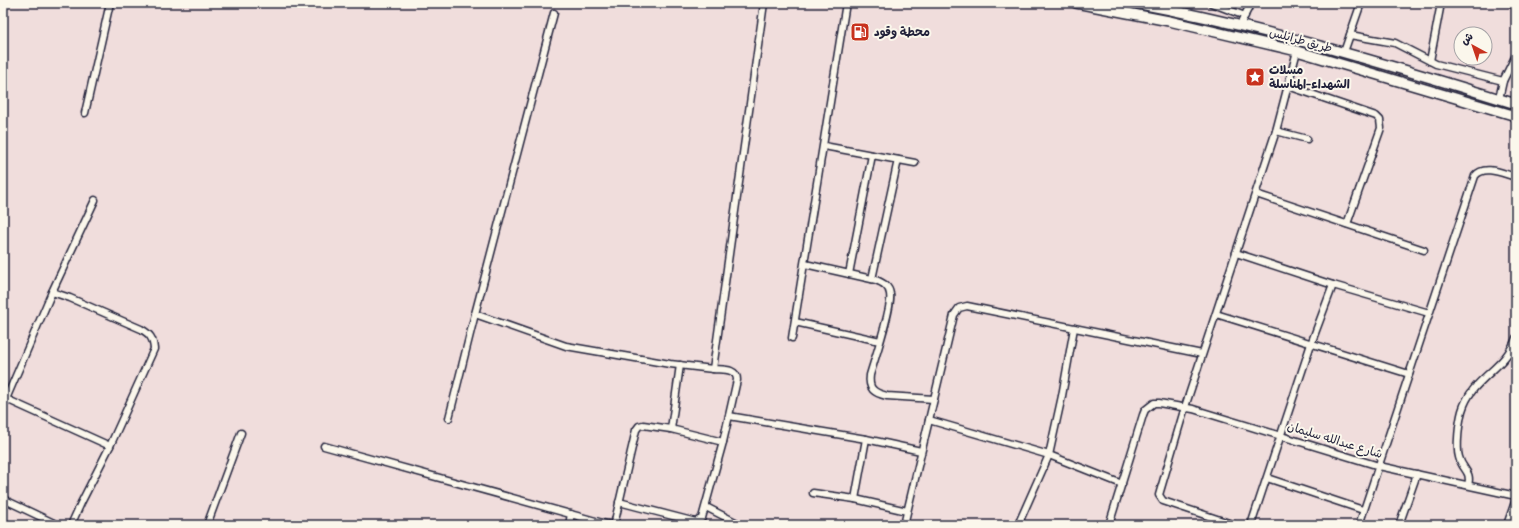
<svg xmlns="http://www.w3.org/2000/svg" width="1519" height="528" viewBox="0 0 1519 528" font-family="Pangolin,'Playpen Sans Arabic',sans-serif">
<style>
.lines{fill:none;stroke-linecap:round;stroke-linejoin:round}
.minor-casing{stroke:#22223b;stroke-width:9}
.highway-casing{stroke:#22223b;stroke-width:12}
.minor{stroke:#fbf7ec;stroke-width:6}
.highway{stroke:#fbf7ec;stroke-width:9}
.labels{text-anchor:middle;stroke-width:4;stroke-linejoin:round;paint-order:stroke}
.poi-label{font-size:12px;font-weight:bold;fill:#22223b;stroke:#fbf7ec;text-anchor:start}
.street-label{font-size:12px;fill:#22223b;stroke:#fbf7ec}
</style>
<rect width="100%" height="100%" fill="#f0dddc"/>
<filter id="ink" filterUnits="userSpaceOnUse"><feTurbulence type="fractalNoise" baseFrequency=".025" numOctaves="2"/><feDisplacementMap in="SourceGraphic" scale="8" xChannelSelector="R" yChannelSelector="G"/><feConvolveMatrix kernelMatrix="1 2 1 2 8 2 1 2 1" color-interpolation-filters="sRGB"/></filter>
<g filter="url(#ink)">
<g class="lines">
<g class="minor-casing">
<g id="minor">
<path d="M1211,3L1245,16"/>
<path d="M1511,3L1516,6"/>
<path d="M554,13L475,314L566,346L670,364L713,369L764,3"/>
<path d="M1240,25L1251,3"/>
<path d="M1350,35L1395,43L1436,64L1503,81"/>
<path d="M1344,52L1361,3"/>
<path d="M1430,61L1441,3"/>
<path d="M1288,86L1376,116L1380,120L1381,128L1347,224"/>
<path d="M1499,99L1503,81L1516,55"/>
<path d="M85,113L110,3"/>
<path d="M1276,131L1307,139"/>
<path d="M824,146L915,163"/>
<path d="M1256,194L1424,250"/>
<path d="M1236,253L1333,285L1429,313"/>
<path d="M805,264L876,280C883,283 889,286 890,294C893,305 874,361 870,375C868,389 874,393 887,396L934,399"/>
<path d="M849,274L872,155"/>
<path d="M872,279L898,160"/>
<path d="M52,292L95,200"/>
<path d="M1216,314L1409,374"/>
<path d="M795,322L880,341"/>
<path d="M792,338L846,3"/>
<path d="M4,398L110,446"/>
<path d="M6,399L52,292L70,298L141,329C150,334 153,338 154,349L110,446L81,503L71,525"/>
<path d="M729,416L866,439L921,451"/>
<path d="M449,418L475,314"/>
<path d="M929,420L1049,455L1122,484"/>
<path d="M671,429L680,365"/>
<path d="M324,446L610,525"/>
<path d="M1267,478L1363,510"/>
<path d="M1468,485C1472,471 1462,470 1459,457C1456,447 1459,422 1462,411C1472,377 1505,370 1516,338"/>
<path d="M813,493L855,499L907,511"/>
<path d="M3,499L58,525"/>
<path d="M855,499L866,439"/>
<path d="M619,502L692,521L696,522L702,518L723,442L737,380C737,368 723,370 713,369"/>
<path d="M706,507L741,525"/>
<path d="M207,525L241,433"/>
<path d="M569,525L571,514"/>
<path d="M614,525L636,430L639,426L643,425L671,429L723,442"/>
<path d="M904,525L954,315L959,308L967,306L1202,354"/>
<path d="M1018,525L1049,455L1062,396L1074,328"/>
<path d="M1109,525L1143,415L1145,410L1154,403H1159L1193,409L1379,466L1516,496"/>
<path d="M1235,525L1163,501L1159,495L1185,407L1276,131L1297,51"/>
<path d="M1251,525L1311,344L1333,285"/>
<path d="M1359,525L1475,176C1484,164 1504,174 1516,177"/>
<path d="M1399,525L1417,474"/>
<path d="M1507,525L1516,499"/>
</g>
</g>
<g class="highway-casing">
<g id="highway">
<path d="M1076,3L1169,21L1297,51L1516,116"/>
<path d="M1135,3C1264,27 1390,65 1516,104"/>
</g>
</g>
<use href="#minor" class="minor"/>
<use href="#highway" class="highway"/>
</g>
</g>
<defs>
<g id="fuel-square" transform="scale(1)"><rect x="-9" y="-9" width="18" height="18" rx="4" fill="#c8321e" stroke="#fbf7ec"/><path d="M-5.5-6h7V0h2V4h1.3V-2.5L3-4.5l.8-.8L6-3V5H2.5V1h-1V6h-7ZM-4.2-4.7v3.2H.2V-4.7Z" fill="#fff"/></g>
<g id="sight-square" transform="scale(1)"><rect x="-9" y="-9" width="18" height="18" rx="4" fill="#c8321e" stroke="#fbf7ec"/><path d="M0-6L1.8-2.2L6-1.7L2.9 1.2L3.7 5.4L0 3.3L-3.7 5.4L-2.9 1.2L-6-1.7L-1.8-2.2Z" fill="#fff"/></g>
</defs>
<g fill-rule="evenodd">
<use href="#fuel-square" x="860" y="32"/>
<use href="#sight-square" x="1255" y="77"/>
</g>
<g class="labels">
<g class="poi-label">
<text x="874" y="36">محطة وقود</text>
<text x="1269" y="74">مسلات<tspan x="1269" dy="14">الشهداء-المناسلة</tspan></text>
</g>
<g class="street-label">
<text transform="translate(1301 40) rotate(15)" y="4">طريق طرابلس</text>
<text transform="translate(1335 440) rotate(17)" y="4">شارع عبدالله سليمان</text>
</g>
</g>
<rect width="1519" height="528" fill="none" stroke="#fbf7ec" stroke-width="16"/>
<rect x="8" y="8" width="1503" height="512" fill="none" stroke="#22223b" stroke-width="1.5" filter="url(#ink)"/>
<g transform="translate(1473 46) rotate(320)"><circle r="19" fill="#fbf7ec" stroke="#a4a2a5"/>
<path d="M0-3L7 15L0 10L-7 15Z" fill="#c8321e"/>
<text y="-6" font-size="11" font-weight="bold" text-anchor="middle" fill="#22223b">ش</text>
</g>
</svg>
